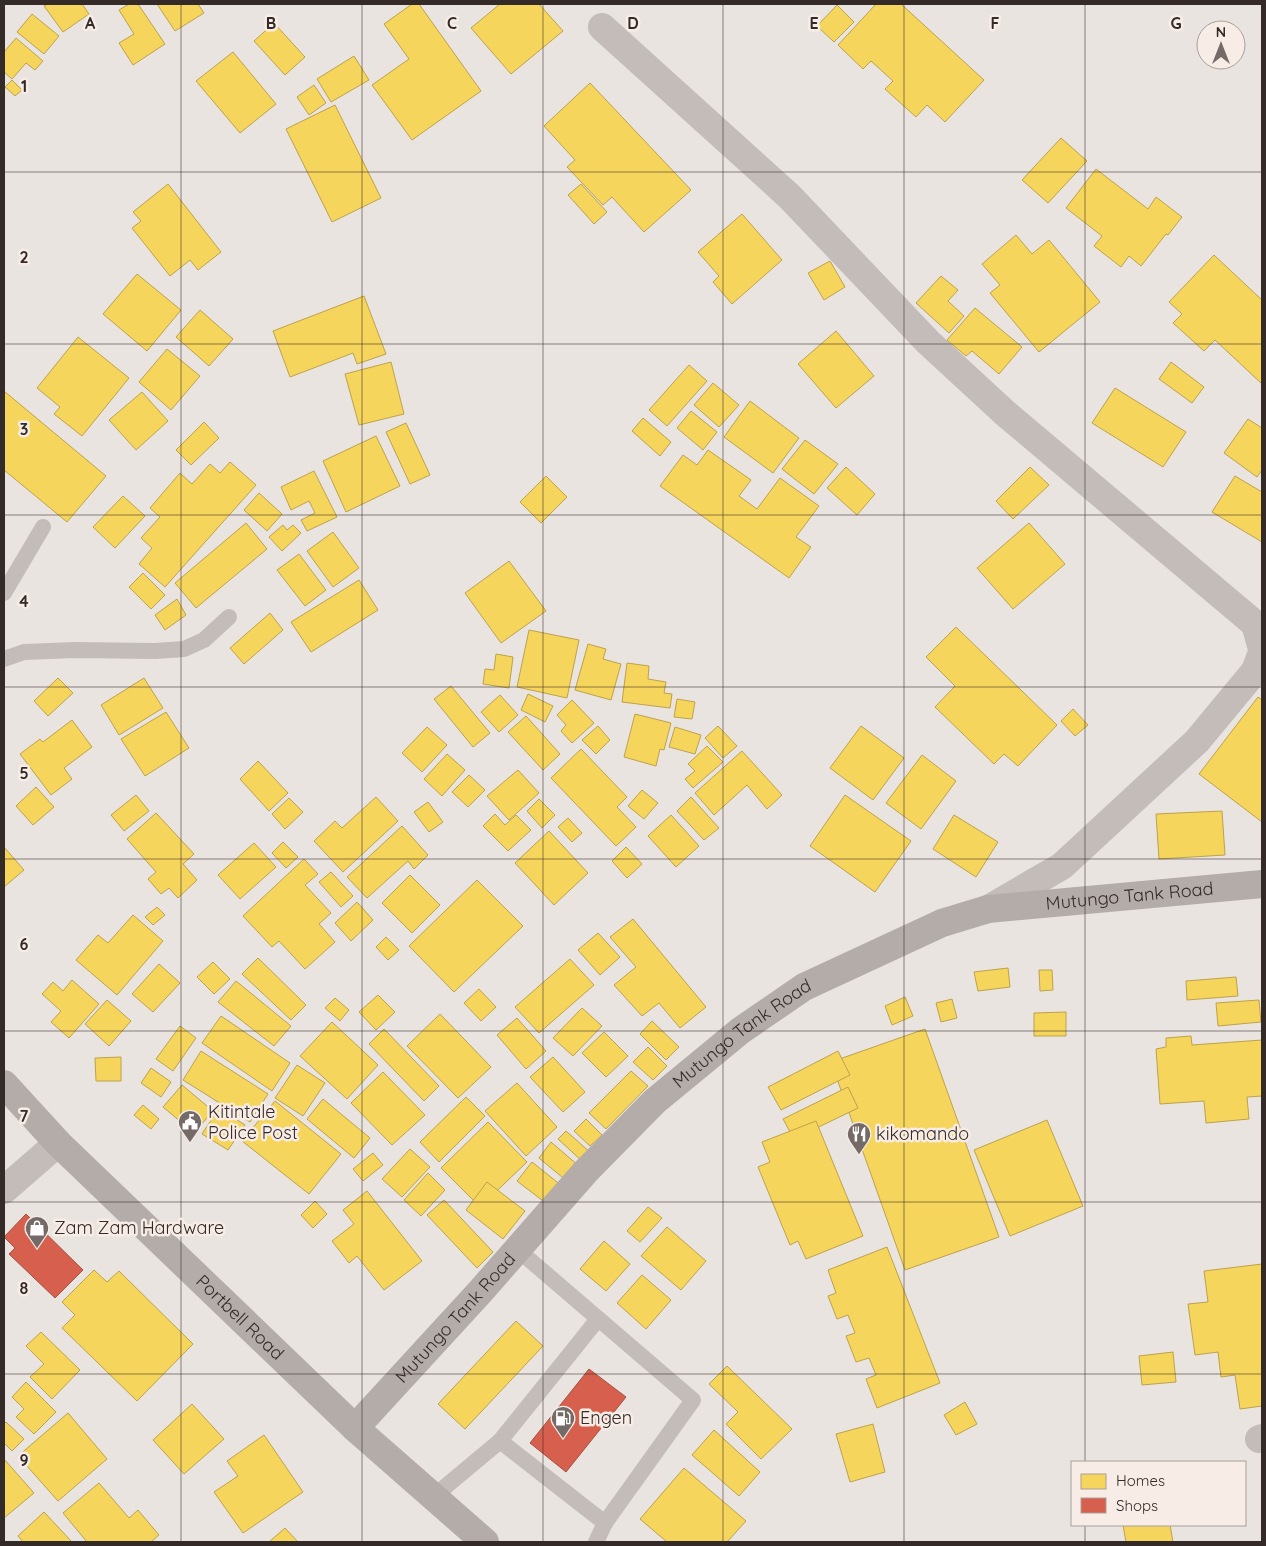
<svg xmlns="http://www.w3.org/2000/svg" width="1266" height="1546" viewBox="0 0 1266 1546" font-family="Quicksand,sans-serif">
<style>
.homes{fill:#f6d55c;stroke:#bca24c}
.shops{fill:#d6604d;stroke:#a55042}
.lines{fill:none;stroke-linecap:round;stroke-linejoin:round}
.lane{stroke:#c3bcb9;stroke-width:16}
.street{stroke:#c3bcb9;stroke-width:28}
.secondary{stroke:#b4aca9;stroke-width:28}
.grid{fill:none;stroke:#342a27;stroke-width:1;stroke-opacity:0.55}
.labels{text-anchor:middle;stroke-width:5;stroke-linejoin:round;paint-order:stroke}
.street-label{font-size:18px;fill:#342a27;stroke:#f7ede6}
.poi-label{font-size:18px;fill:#342a27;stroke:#f7ede6;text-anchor:start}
.grid-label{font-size:16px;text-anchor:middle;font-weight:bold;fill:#342a27;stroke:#f7ede6;stroke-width:5;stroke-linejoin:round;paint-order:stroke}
</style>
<rect width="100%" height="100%" fill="#eae4e0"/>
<g class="homes">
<path d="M48,4H82L89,14L63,32L44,6Z"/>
<path d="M129,4H138L165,44L133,65L119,43L134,34L119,10Z"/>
<path d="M157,4H198L204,13L175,31Z"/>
<path d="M412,4H419L481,91L412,140L372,85L409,59L384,24Z"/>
<path d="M500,4H539L563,31L511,74L471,28Z"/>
<path d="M876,4H901L984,80L945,122L927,105L916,117L885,89L893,81L871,61L863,69L838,45Z"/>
<path d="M837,5L854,22L834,42L817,26Z"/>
<path d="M32,14L59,36L44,54L17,32Z"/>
<path d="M274,23L305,57L285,75L254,41Z"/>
<path d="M16,38L43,61L35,70L26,63L12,79L4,72V52Z"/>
<path d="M233,52L276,104L240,133L196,81Z"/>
<path d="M354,56L369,80L331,102L317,79Z"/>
<path d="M12,80L22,90L15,96L5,87Z"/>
<path d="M590,83L691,190L644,232L612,197L603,205L567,167L575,160L544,126Z"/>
<path d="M314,85L326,103L309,115L297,97Z"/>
<path d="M335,105L381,198L332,222L286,129Z"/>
<path d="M1061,138L1087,161L1048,203L1022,180Z"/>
<path d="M1096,169L1148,209L1156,197L1182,217L1168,235L1166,234L1141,266L1129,256L1121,267L1094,246L1102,236L1066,208Z"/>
<path d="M168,184L221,252L198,270L190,260L170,276L132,228L141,221L133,212Z"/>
<path d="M581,184L607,212L594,224L568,195Z"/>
<path d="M742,214L782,260L732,304L713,282L719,276L698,252Z"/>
<path d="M1016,235L1032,254L1049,240L1100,302L1039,352L990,293L1000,285L982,264Z"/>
<path d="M1214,255L1262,300V384L1215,340L1204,351L1173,323L1182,314L1169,302Z"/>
<path d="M830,261L845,287L824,300L808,273Z"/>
<path d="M137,274L181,310L147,351L103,314Z"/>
<path d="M941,276L958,290L948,301L964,316L949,333L916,303Z"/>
<path d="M364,296L386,354L357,364L353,353L290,377L273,331Z"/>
<path d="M975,308L1022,347L999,374L972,351L966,356L947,340Z"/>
<path d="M200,310L233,339L209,366L176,337Z"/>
<path d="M836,331L874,376L836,408L798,364Z"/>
<path d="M78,337L129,378L82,436L54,414L60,407L37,388Z"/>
<path d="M167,349L200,376L171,410L139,382Z"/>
<path d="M391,362L404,414L359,425L345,374Z"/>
<path d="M1171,362L1204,387L1192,403L1159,379Z"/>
<path d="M689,365L707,381L667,426L649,410Z"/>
<path d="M713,383L739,405L719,427L694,405Z"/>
<path d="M1115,388L1186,432L1163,467L1092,423Z"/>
<path d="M4,391L106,476L67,522L4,470Z"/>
<path d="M142,392L168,421L136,450L109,420Z"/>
<path d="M750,401L799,438L773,473L724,437Z"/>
<path d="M691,411L717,432L703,450L677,428Z"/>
<path d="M643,418L671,442L660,456L632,431Z"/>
<path d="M1248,419L1262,428V470L1257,477L1224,453Z"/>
<path d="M204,422L219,438L191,465L176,450Z"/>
<path d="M406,423L430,475L410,484L386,432Z"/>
<path d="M376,436L400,486L346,512L323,461Z"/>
<path d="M805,440L838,464L814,494L782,469Z"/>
<path d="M708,450L751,480L739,496L757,509L780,478L819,506L796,537L811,547L789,578L660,486L683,455L697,465Z"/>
<path d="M230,462L256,485L165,587L139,564L152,548L141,538L160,517L150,508L180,473L192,484L210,464L220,473Z"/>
<path d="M846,467L875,494L857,515L827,488Z"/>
<path d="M1030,467L1049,485L1013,519L996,501Z"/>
<path d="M314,471L337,517L307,531L301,520L315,513L309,501L291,510L281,487Z"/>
<path d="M546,476L567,497L541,523L520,502Z"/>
<path d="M1235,476L1262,492V542L1212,512Z"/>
<path d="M259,493L282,514L267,531L244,510Z"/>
<path d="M123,496L145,516L115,548L93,527Z"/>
<path d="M246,523L267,549L196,608L175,583Z"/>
<path d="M1029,523L1065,564L1013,609L977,568Z"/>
<path d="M283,525L287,530L293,525L301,533L282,551L269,537Z"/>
<path d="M333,532L359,568L333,587L307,551Z"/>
<path d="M299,554L326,590L305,606L277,570Z"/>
<path d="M509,561L546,611L501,643L465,593Z"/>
<path d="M143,573L165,595L151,609L129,587Z"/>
<path d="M359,580L378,610L311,652L291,622Z"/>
<path d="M177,599L186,615L165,630L155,615Z"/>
<path d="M270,613L283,630L244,664L230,648Z"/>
<path d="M956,627L1057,725L1018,766L1004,754L994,764L935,707L955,686L926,657Z"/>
<path d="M529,630L579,640L567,698L517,687Z"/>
<path d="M588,644L606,649L603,659L621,664L611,700L575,690Z"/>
<path d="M496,654L513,657L509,688L483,684L485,669L494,670Z"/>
<path d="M627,663L649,666L648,679L666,682L664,693L672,694L670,708L622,702Z"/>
<path d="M58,678L73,693L48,716L34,701Z"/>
<path d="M144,678L163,708L119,735L101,705Z"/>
<path d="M451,686L490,733L473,747L434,699Z"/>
<path d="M528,694L553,706L545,722L521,710Z"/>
<path d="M500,695L518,715L499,732L481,712Z"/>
<path d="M1258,697L1262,700V822L1199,774Z"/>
<path d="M677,699L695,702L692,719L674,717Z"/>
<path d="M572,700L594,723L572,743L561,731L566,725L557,715Z"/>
<path d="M1073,709L1088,725L1075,736L1061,721Z"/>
<path d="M166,712L189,748L145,776L121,739Z"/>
<path d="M635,714L671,723L664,750L660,749L656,766L624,757Z"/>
<path d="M526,716L560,754L543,770L508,732Z"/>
<path d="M72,720L92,747L64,768L72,779L51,795L20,754L40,739L43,742Z"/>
<path d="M598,726L610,740L596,754L582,740Z"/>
<path d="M718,726L737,746L723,758L705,738Z"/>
<path d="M861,726L904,758L873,800L830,768Z"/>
<path d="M427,727L447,745L422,772L402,753Z"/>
<path d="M675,727L701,735L695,754L669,747Z"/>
<path d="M707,746L723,762L693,788L685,779L695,771L688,764Z"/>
<path d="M581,749L627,797L617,807L636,827L616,846L551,778Z"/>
<path d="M742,751L782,795L767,809L747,785L714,815L695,793Z"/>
<path d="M447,754L465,770L442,796L424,779Z"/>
<path d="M922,755L956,781L921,829L886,803Z"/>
<path d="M258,761L288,793L269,811L240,779Z"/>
<path d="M518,770L539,793L509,820L487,796Z"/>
<path d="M469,775L485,790L468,807L452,792Z"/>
<path d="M36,787L54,807L33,825L16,806Z"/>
<path d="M642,790L658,803L644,819L628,806Z"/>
<path d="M136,795L149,811L124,831L111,815Z"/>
<path d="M845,795L911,841L875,892L810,846Z"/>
<path d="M376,797L398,821L343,872L314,841L335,821L342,828Z"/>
<path d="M691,797L719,828L704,840L677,811Z"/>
<path d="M289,798L303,812L285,829L272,814Z"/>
<path d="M539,799L555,815L542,828L527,811Z"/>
<path d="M428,802L443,822L429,832L414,812Z"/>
<path d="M1222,811L1225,855L1159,859L1156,814Z"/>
<path d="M156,813L194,854L183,864L197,880L178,898L169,888L161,894L148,879L156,872L127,839Z"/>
<path d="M495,814L505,825L516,815L531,830L508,851L483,826Z"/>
<path d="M671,815L699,846L676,867L648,836Z"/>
<path d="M954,815L998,842L976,877L933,849Z"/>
<path d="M568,818L582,833L572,842L558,827Z"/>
<path d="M402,826L428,855L414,869L408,861L367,898L347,877Z"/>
<path d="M549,831L588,873L554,905L515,863Z"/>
<path d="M283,842L298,857L286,868L272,853Z"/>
<path d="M254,843L276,867L240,899L218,875Z"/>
<path d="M4,847L24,870L4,887Z"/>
<path d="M626,847L642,864L627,878L612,861Z"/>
<path d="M304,859L318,874L305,885L331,913L319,924L335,942L305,969L279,941L272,947L243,916Z"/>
<path d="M331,872L353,896L341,907L319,882Z"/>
<path d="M410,875L440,905L412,933L382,903Z"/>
<path d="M477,880L523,926L454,992L409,946Z"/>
<path d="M357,902L373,920L351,941L335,923Z"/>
<path d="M157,907L165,915L153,925L145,917Z"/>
<path d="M133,915L163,941L117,995L76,960L98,935L108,943Z"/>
<path d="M633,919L706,1007L680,1028L659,1003L642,1016L614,985L636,967L610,937Z"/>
<path d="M598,933L620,957L600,975L578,950Z"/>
<path d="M386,937L399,950L388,960L376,947Z"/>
<path d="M258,958L306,1005L291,1020L242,974Z"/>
<path d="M570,959L594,985L539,1033L515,1007Z"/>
<path d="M213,962L230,979L214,994L197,977Z"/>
<path d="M159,964L180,983L153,1012L132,994Z"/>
<path d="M1008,968L1010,987L978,991L974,972Z"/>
<path d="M1039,970H1052L1053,990L1040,991Z"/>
<path d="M1236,977L1238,996L1187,1000L1186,981Z"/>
<path d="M72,980L99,1004L69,1038L51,1022L61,1011L42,994L53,982L63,991Z"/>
<path d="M236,981L291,1026L274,1046L218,1002Z"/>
<path d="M479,989L496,1007L481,1021L464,1003Z"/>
<path d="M378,995L395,1012L376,1030L359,1012Z"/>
<path d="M905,997L913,1016L892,1025L885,1006Z"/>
<path d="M335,998L349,1010L340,1021L325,1008Z"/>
<path d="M952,999L957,1018L941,1022L936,1003Z"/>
<path d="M107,1000L131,1021L109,1046L85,1024Z"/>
<path d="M1259,1000L1261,1022L1218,1026L1216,1003Z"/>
<path d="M582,1008L602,1026L573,1056L553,1038Z"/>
<path d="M1066,1012V1036H1034V1013Z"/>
<path d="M440,1014L491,1067L458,1098L407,1046Z"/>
<path d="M221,1016L290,1063L272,1091L202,1043Z"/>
<path d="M517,1018L546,1051L526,1069L497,1035Z"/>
<path d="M652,1021L679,1047L666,1060L640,1034Z"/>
<path d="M332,1022L378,1065L347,1099L300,1056Z"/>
<path d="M180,1026L196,1038L173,1071L156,1059Z"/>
<path d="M384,1029L439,1086L424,1101L369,1044Z"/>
<path d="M925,1029L999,1237L905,1270L831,1062Z"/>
<path d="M604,1032L628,1056L606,1077L582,1053Z"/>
<path d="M1191,1036L1192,1045L1262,1040V1096L1247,1097L1249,1119L1206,1123L1204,1101L1160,1104L1156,1049L1166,1047V1038Z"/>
<path d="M648,1047L667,1066L653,1080L633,1062Z"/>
<path d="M201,1051L268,1094L250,1122L183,1080Z"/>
<path d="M838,1051L850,1075L781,1110L768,1087Z"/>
<path d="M121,1057V1081H96L95,1058Z"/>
<path d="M553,1057L585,1092L563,1112L530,1077Z"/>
<path d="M297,1065L325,1083L303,1116L275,1098Z"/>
<path d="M151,1068L171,1082L161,1097L141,1083Z"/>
<path d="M631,1071L648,1086L606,1129L589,1113Z"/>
<path d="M383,1072L425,1115L392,1145L351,1103Z"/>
<path d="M517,1083L557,1127L526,1156L485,1111Z"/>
<path d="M182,1085L213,1111L194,1133L163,1107Z"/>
<path d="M848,1087L858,1108L794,1139L783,1119Z"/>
<path d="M466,1097L485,1116L439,1162L420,1142Z"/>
<path d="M323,1099L370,1138L354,1158L307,1119Z"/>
<path d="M275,1101L341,1154L309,1194L242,1141Z"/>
<path d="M143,1105L159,1119L151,1129L134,1115Z"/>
<path d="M219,1108L245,1125L228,1150L202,1134Z"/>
<path d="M586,1119L602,1135L590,1146L574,1131Z"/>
<path d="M1047,1120L1083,1206L1010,1236L974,1150Z"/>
<path d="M816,1121L863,1236L806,1259L798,1241L790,1245L758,1167L770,1162L762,1142Z"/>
<path d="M488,1122L527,1162L480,1207L441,1168Z"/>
<path d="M566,1131L591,1153L583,1162L558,1139Z"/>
<path d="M551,1142L580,1167L568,1182L539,1158Z"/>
<path d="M410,1149L430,1167L402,1197L382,1179Z"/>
<path d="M373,1153L383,1165L363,1181L353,1169Z"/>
<path d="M532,1162L562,1186L547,1204L517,1181Z"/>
<path d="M428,1173L445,1190L421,1216L404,1200Z"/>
<path d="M487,1182L525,1211L503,1239L466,1210Z"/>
<path d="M367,1191L422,1261L384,1290L357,1256L349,1263L332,1241L354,1224L343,1210Z"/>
<path d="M444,1200L493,1252L477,1268L427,1215Z"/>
<path d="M315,1201L327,1214L313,1228L301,1215Z"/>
<path d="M648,1207L662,1218L640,1242L627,1231Z"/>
<path d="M667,1227L706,1261L681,1290L641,1256Z"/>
<path d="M604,1241L630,1264L606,1291L580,1269Z"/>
<path d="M887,1247L940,1383L877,1408L866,1379L876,1375L869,1358L856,1362L846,1336L855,1333L848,1315L837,1319L828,1296L836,1293L828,1270Z"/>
<path d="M1262,1264V1406L1240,1409L1235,1375L1221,1377L1218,1352L1195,1355L1188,1304L1208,1302L1204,1271Z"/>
<path d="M94,1270L107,1282L119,1271L193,1344L137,1401L62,1328L75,1315L62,1302Z"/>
<path d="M642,1275L671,1300L646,1329L617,1303Z"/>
<path d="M516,1321L543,1346L465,1429L438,1404Z"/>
<path d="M41,1332L80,1370L52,1399L30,1377L44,1364L26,1346Z"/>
<path d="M1173,1352L1176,1382L1142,1385L1139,1356Z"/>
<path d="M727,1366L792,1429L761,1459L726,1424L738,1412L709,1384Z"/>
<path d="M26,1382L56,1412L34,1434L16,1417L24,1409L12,1397Z"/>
<path d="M965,1402L977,1424L956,1435L944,1415Z"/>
<path d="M192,1404L224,1439L184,1474L153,1440Z"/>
<path d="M68,1413L107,1459L58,1501L18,1456Z"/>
<path d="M6,1422L24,1439L12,1451L4,1443V1424Z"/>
<path d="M873,1424L885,1472L850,1482L836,1434Z"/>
<path d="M714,1430L760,1472L739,1496L692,1455Z"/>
<path d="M264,1435L303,1492L243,1533L214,1492L238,1476L227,1461Z"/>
<path d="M4,1459L34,1493L4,1518Z"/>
<path d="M684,1468L746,1521L727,1542H667L640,1519Z"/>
<path d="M99,1483L129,1518L138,1510L159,1535L151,1542H87L63,1513Z"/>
<path d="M44,1512L72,1542H23L18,1536Z"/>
<path d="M1123,1525H1170L1173,1542H1126Z"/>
<path d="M285,1528L298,1542H269Z"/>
</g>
<g class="shops">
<path d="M26,1214L83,1270L55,1298L9,1254L15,1248L4,1237Z"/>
<path d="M589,1369L626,1397L566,1472L530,1443Z"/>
</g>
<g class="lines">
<g class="lane">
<path d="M4,593L43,527"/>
<path d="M4,659L24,652L75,650L155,651L184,649L204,640L229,617"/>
<path d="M517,1249L693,1400L605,1523L596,1542"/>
<path d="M500,1441L605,1523"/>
<path d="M433,1497L500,1441L598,1319"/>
</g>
<g class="street">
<path d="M602,27L790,197L928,342L1005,413L1255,624L1262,649"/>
<path d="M988,909L1062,866L1197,741L1255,671L1262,652"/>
<path d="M4,1190L58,1143"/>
<path d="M1259,1439L1262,1438"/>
</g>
<g class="secondary">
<path id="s1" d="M4,1084L58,1143L355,1428L485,1542"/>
<path id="s2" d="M355,1428L479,1293L586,1171L655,1101L740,1031L804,987L942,923L988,909L1262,884"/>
</g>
</g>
<path class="grid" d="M181,4V1542M362,4V1542M543,4V1542M723,4V1542M904,4V1542M1085,4V1462M4,172H1262M4,344H1262M4,515H1262M4,687H1262M4,859H1262M4,1031H1262M4,1202H1262M4,1374H1262M1085,1525V1542"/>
<defs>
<g id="civic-pin" transform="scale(1.25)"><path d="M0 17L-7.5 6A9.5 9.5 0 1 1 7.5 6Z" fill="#746b68" stroke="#f7ede6"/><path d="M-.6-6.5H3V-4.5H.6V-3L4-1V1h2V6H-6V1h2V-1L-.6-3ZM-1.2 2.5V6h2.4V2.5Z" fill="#fff"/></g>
<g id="restaurant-pin" transform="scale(1.25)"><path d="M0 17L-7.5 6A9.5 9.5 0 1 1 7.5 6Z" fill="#746b68" stroke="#f7ede6"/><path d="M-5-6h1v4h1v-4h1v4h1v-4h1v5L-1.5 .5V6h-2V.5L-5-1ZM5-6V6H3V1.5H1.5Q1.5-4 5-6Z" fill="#fff"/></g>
<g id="shop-pin" transform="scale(1.25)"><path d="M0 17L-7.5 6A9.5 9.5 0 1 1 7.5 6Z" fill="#746b68" stroke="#f7ede6"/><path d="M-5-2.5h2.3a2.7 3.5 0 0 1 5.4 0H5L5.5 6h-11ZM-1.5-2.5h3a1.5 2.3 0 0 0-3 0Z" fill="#fff"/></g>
<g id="fuel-pin" transform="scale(1.25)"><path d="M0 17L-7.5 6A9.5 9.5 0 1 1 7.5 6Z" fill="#746b68" stroke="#f7ede6"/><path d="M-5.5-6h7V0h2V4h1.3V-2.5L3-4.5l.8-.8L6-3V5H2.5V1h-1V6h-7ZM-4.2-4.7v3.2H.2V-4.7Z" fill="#fff"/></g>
</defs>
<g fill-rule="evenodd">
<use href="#civic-pin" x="190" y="1122"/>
<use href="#restaurant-pin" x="859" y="1134"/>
<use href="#shop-pin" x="37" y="1228"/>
<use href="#fuel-pin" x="563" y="1418"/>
</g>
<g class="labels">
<g class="street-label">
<text dy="6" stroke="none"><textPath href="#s2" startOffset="974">Mutungo Tank Road</textPath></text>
<text dy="6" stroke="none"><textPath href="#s2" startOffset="554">Mutungo Tank Road</textPath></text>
<text dy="6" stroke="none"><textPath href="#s1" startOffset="332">Portbell Road</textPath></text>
<text dy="6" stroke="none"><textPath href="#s2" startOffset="149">Mutungo Tank Road</textPath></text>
</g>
<g class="poi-label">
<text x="208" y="1118">Kitintale<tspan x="208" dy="21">Police Post</tspan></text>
<text x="876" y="1140">kikomando</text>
<text x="54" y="1234">Zam Zam Hardware</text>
<text x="580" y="1424">Engen</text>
</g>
</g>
<g class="grid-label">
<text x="90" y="29">A</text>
<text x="271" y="29">B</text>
<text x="452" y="29">C</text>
<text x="633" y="29">D</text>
<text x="814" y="29">E</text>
<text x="995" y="29">F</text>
<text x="1176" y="29">G</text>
<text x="24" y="92">1</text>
<text x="24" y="263">2</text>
<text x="24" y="435">3</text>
<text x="24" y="607">4</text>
<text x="24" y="779">5</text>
<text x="24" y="950">6</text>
<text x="24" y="1122">7</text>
<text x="24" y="1294">8</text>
<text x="24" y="1466">9</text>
</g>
<rect width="1266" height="1546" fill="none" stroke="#342a27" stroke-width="10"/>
<rect x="1071" y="1461" width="175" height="65" fill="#f7ede6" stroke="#a99f9a"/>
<rect x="1081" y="1474" width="25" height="15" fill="#f6d55c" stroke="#a99f9a"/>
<text x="1116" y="1486" font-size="15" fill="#342a27">Homes</text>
<rect x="1081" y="1498" width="25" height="15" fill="#d6604d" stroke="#a99f9a"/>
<text x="1116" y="1511" font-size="15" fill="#342a27">Shops</text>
<g transform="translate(1221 45)"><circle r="24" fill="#f7ede6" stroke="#a99f9a"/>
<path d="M0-4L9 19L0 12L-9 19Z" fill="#746b68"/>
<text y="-8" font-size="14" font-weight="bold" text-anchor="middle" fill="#342a27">N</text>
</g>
</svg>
